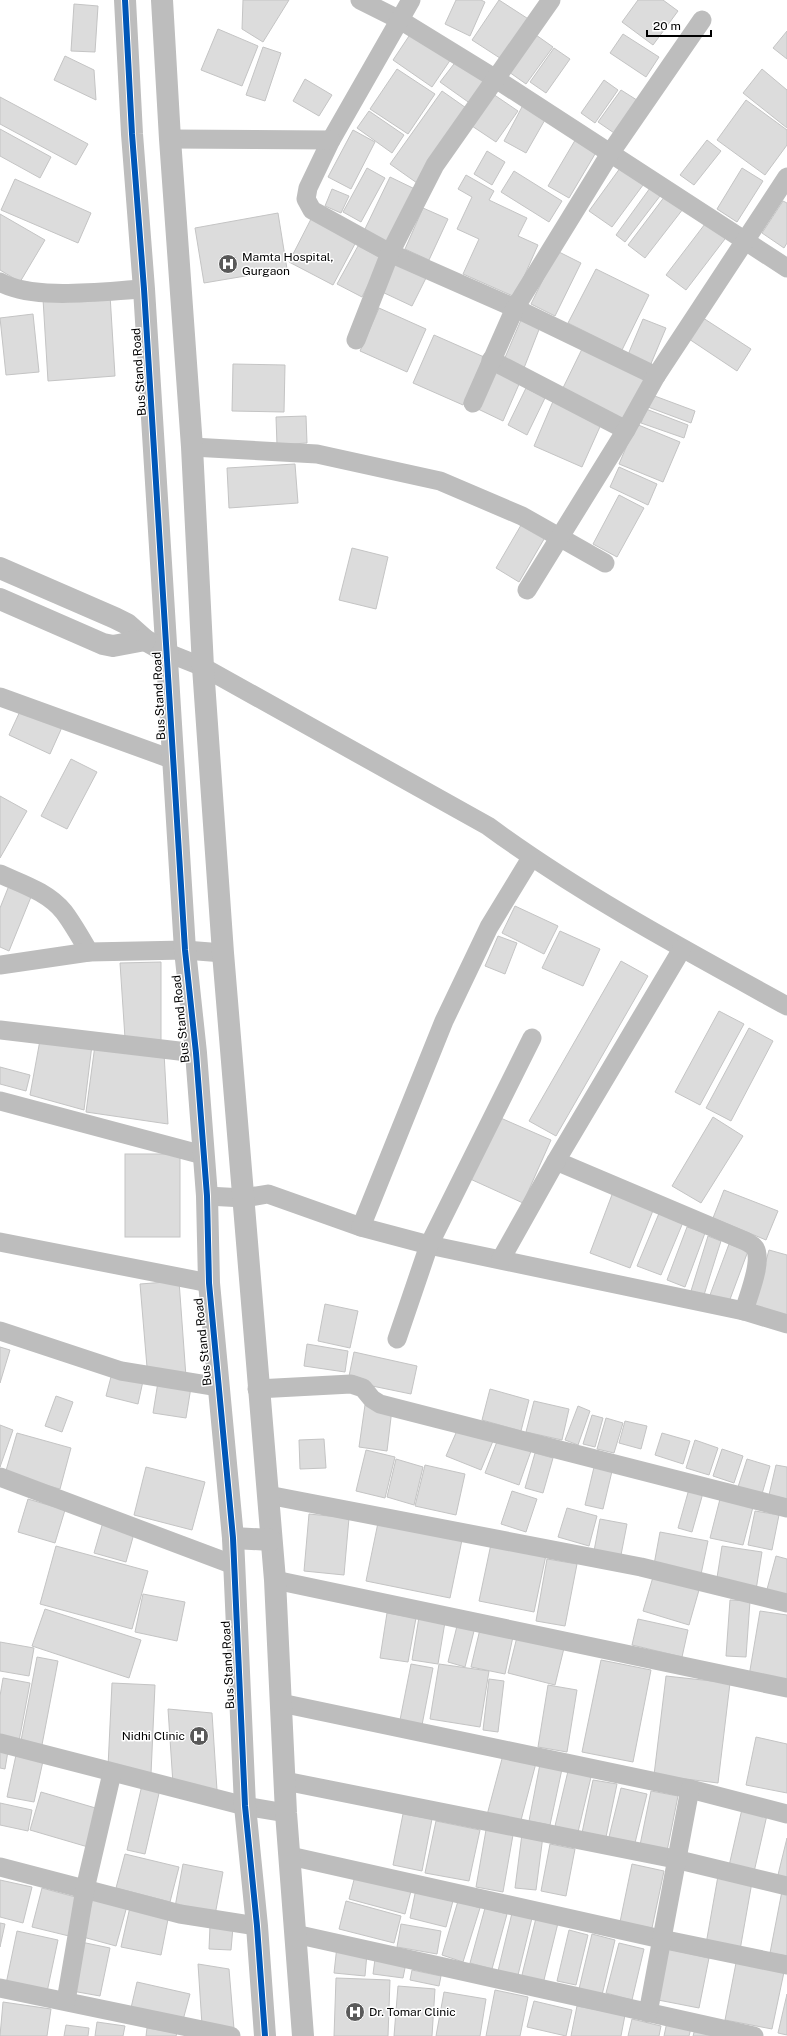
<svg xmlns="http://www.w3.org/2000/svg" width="787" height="2036" viewBox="0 0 787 2036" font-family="'Public Sans',sans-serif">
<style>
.building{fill:#dcdcdc;stroke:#c4c4c4}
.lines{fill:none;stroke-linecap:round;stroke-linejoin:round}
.minor{stroke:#bdbdbd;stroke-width:19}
.tertiary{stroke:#bdbdbd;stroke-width:22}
.cycleway-casing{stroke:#fff;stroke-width:8}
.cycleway{stroke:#0057b8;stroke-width:6}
.labels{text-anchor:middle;stroke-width:3;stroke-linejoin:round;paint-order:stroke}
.poi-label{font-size:12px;fill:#000;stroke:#fff;text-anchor:start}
.street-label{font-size:12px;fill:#000;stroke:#fff}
</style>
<rect width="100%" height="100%" fill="#fff"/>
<g class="building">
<path d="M243,0H289L263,42L242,29Z"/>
<path d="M456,0H481L485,2L470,36L445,24Z"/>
<path d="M499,0L533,22L506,62L472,40Z"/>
<path d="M638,0H663L678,11L653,45L622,22Z"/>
<path d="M74,4L98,6L95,52L71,51Z"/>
<path d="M218,29L258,46L242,86L201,70Z"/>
<path d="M787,31V59L773,48Z"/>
<path d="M411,33L451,59L432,87L393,60Z"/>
<path d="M623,34L659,57L646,77L610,53Z"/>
<path d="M536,35L553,47L526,84L509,72Z"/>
<path d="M263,47L281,53L265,101L246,95Z"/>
<path d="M554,48L570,59L546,93L530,82Z"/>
<path d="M65,56L94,70L96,100L54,80Z"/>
<path d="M457,60L487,82L471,104L440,82Z"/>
<path d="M397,69L435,94L408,134L370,109Z"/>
<path d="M762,69L787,90V128L743,93Z"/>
<path d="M305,79L332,95L319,116L293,101Z"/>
<path d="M604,80L618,90L595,123L581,113Z"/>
<path d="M621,90L640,102L617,135L598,122Z"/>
<path d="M442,91L469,110L417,183L390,164Z"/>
<path d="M493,94L518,111L496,142L472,126Z"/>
<path d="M0,97L88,144L76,165L0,124Z"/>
<path d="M746,100L787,130V145L765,175L717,140Z"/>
<path d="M523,105L546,118L526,153L504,141Z"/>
<path d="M369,111L404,135L392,153L357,128Z"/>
<path d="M0,129L51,157L40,178L0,156Z"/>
<path d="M353,130L375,142L351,189L328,177Z"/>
<path d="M577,137L598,149L569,198L548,186Z"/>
<path d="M707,140L721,151L694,185L680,175Z"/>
<path d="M487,151L505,162L492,185L474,174Z"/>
<path d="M623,164L646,181L612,227L589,211Z"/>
<path d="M367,168L385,178L361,222L343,212Z"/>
<path d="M742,168L763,181L737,222L717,209Z"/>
<path d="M514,171L562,201L549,222L501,192Z"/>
<path d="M466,175L494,191L489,200L527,218L518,236L538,245L515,297L463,274L479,239L457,229L472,197L458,189Z"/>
<path d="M390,177L419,191L393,245L364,231Z"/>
<path d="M15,179L91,213L78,243L1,210Z"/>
<path d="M650,188L660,196L625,242L616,235Z"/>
<path d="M332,189L349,196L341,213L325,206Z"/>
<path d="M665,196L683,209L645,258L628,245Z"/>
<path d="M783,201L787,203V243L784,248L762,233Z"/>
<path d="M423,208L448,219L429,260L405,249Z"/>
<path d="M278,213L287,269L204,283L195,228Z"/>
<path d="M0,214L45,240L20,282L0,270Z"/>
<path d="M311,219L356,242L333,285L289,262Z"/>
<path d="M708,220L728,235L686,290L666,275Z"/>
<path d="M358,246L382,258L362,297L337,284Z"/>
<path d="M557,251L581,263L555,316L531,304Z"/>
<path d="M395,260L427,276L412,306L380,291Z"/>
<path d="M596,269L649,295L622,350L568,323Z"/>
<path d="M110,295L115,376L48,381L43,299Z"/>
<path d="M379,308L426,329L407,372L360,351Z"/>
<path d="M33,314L39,372L6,375L0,318Z"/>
<path d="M700,316L751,349L737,371L686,337Z"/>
<path d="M643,319L666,328L650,366L627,357Z"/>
<path d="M521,320L540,327L524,368L504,360Z"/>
<path d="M434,335L484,357L463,405L413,383Z"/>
<path d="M582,349L646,380L624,423L561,392Z"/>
<path d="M233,364L285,365L284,412L232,411Z"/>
<path d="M496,371L520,382L503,421L478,409Z"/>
<path d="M526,388L545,398L527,435L508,425Z"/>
<path d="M652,395L695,411L691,423L648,407Z"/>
<path d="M554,399L603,420L582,467L534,446Z"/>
<path d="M646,409L688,425L684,438L641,423Z"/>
<path d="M306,416L307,443L277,445L276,417Z"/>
<path d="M636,424L680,442L663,482L619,464Z"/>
<path d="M295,464L298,503L229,508L227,468Z"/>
<path d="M619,467L657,484L648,505L610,487Z"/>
<path d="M619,495L644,508L617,557L593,544Z"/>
<path d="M524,520L547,534L519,582L496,568Z"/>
<path d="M352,548L388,557L376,609L339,600Z"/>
<path d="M22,707L63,725L50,754L9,735Z"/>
<path d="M71,759L97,772L67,829L41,816Z"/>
<path d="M0,796L27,811L0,858Z"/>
<path d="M10,883L33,892L9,951L0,947V908Z"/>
<path d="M515,906L558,926L544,954L502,933Z"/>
<path d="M560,931L600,949L583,986L542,968Z"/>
<path d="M498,936L517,943L505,974L485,966Z"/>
<path d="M621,961L648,976L556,1136L529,1121Z"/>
<path d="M161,962V1042L125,1038L120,963Z"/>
<path d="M719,1011L744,1024L700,1105L675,1092Z"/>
<path d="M749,1028L773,1041L731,1121L706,1108Z"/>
<path d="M40,1040L92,1045L84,1110L30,1095Z"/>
<path d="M95,1045L164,1053L168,1124L86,1112Z"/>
<path d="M0,1067L30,1075L26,1091L0,1084Z"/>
<path d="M496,1116L551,1140L523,1203L468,1178Z"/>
<path d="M713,1117L743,1136L701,1203L672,1186Z"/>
<rect x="125" y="1154" width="55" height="83"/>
<path d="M724,1190L778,1211L766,1240L713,1218Z"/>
<path d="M613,1192L654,1208L630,1268L590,1253Z"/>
<path d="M660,1211L684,1220L661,1275L637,1266Z"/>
<path d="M687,1227L705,1233L685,1287L667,1280Z"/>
<path d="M708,1236L721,1241L704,1295L691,1291Z"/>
<path d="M729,1244L748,1251L729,1302L710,1295Z"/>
<path d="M769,1250L787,1255V1317L753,1308Z"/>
<path d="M179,1281L186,1377L147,1367L140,1284Z"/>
<path d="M325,1304L358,1311L350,1348L318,1341Z"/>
<path d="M307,1344L348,1351L345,1372L304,1366Z"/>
<path d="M0,1347L10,1350L0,1383Z"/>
<path d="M354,1352L417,1366L411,1394L348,1381Z"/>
<path d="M112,1373L143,1381L138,1404L106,1396Z"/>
<path d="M158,1382L191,1387L186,1418L153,1413Z"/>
<path d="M490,1389L529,1400L521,1431L482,1420Z"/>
<path d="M56,1396L73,1402L62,1432L45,1426Z"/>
<path d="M534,1401L569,1409L562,1440L526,1432Z"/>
<path d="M365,1405L392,1409L387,1451L359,1447Z"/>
<path d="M578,1406L590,1411L578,1445L565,1440Z"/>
<path d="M592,1415L603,1418L595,1447L583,1444Z"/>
<path d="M606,1418L623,1423L614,1453L597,1449Z"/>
<path d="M625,1421L647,1426L641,1449L619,1443Z"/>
<path d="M0,1425L13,1430L0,1467Z"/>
<path d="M459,1426L493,1441L481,1470L446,1456Z"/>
<path d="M17,1433L71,1448L60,1489L5,1474Z"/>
<path d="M662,1433L690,1441L683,1464L655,1455Z"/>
<path d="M324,1439L326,1468L300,1469L299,1440Z"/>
<path d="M498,1439L531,1451L519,1485L485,1473Z"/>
<path d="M695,1440L718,1448L709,1475L686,1468Z"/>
<path d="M722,1449L743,1456L734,1483L713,1476Z"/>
<path d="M366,1450L395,1457L385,1498L356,1491Z"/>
<path d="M535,1453L553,1458L543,1493L525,1488Z"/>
<path d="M396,1459L423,1467L414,1505L387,1497Z"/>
<path d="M747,1459L770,1466L762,1494L738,1487Z"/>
<path d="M595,1463L613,1467L603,1509L585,1505Z"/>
<path d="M425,1465L465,1474L456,1515L415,1506Z"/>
<path d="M776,1465L787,1467V1499L769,1495Z"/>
<path d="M146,1467L205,1482L192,1530L134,1515Z"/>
<path d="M689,1489L703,1493L692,1532L678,1528Z"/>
<path d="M512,1491L537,1499L526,1532L501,1524Z"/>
<path d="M28,1499L65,1510L55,1543L18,1532Z"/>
<path d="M720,1499L753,1507L743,1545L710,1538Z"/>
<path d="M567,1508L597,1516L589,1546L558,1537Z"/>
<path d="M755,1511L779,1515L772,1550L748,1545Z"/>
<path d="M309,1514L349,1518L344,1575L304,1571Z"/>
<path d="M379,1518L463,1535L450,1598L366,1581Z"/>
<path d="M600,1519L627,1524L621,1555L594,1551Z"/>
<path d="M103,1522L135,1530L126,1562L94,1553Z"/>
<path d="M660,1532L708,1541L700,1579L653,1570Z"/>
<path d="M491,1544L546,1555L534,1612L479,1601Z"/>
<path d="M56,1546L148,1571L132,1629L40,1604Z"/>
<path d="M722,1546L762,1552L756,1590L716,1584Z"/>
<path d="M776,1556L787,1559V1598L766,1593Z"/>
<path d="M547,1559L577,1564L565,1626L536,1621Z"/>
<path d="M653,1577L699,1590L689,1625L643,1611Z"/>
<path d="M143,1594L185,1602L177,1641L135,1632Z"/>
<path d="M730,1600L750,1601L746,1657L726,1656Z"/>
<path d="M45,1609L141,1640L129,1678L32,1646Z"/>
<path d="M760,1611L787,1615V1682L749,1676Z"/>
<path d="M387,1613L416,1618L408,1662L380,1658Z"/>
<path d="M419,1617L445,1622L438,1664L412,1660Z"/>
<path d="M638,1619L688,1630L682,1657L632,1645Z"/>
<path d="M458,1622L475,1627L465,1667L448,1662Z"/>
<path d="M481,1625L514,1632L505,1674L471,1667Z"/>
<path d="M518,1633L565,1644L555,1685L508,1673Z"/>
<path d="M0,1642L34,1648L29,1676L0,1671Z"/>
<path d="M37,1657L58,1661L41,1750L20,1746Z"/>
<path d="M601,1660L651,1670L633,1762L582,1752Z"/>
<path d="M411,1664L433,1668L422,1725L400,1720Z"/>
<path d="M439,1664L489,1671L480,1727L430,1719Z"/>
<path d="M666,1676L730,1683L718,1783L654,1775Z"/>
<path d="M3,1678L30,1683L19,1741L0,1738V1696Z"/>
<path d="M489,1679L504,1681L498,1732L483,1730Z"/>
<path d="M112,1683L155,1685L151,1774L108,1767Z"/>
<path d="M548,1685L577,1690L567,1752L538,1747Z"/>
<path d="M168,1709L212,1713L217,1790L173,1784Z"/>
<path d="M756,1737L787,1744V1793L746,1785Z"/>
<path d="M0,1749L8,1751L5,1769L0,1768Z"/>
<path d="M16,1755L43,1761L34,1802L7,1797Z"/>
<path d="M503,1755L536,1763L520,1824L487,1815Z"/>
<path d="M540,1764L562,1769L550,1825L529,1821Z"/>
<path d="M568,1771L591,1777L578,1832L555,1826Z"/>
<path d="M593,1780L617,1784L606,1837L582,1833Z"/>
<path d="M142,1785L160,1789L145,1854L127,1850Z"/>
<path d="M621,1788L647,1794L634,1847L608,1841Z"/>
<path d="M651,1791L678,1796L666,1856L639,1850Z"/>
<path d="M41,1792L99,1809L88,1847L30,1830Z"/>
<path d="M0,1803L32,1810L28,1831L0,1825Z"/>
<path d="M742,1809L767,1815L754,1872L729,1866Z"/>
<path d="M403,1814L432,1819L422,1871L393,1865Z"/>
<path d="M436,1821L480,1830L469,1881L425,1873Z"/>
<path d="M486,1830L513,1835L503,1892L476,1887Z"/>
<path d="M522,1834L543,1836L536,1890L515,1888Z"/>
<path d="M787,1838V1881L777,1879Z"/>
<path d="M550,1844L575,1849L566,1896L541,1891Z"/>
<path d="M125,1854L179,1867L170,1902L116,1888Z"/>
<path d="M183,1864L223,1872L215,1915L175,1907Z"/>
<path d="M632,1864L664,1871L652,1928L620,1922Z"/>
<path d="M356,1872L412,1887L405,1914L349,1899Z"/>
<path d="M718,1876L752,1882L740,1950L706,1944Z"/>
<path d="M0,1880L32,1887L23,1923L0,1917Z"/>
<path d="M42,1888L79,1898L69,1936L32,1927Z"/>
<path d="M416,1889L454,1897L446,1927L410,1918Z"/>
<path d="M782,1891L787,1892V1956L770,1953Z"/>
<path d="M93,1898L127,1906L116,1946L83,1937Z"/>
<path d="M346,1901L401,1916L394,1943L339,1929Z"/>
<path d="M458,1901L480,1908L463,1962L442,1955Z"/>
<path d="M130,1907L169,1914L161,1955L121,1947Z"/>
<path d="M485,1908L507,1914L492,1969L470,1963Z"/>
<path d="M512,1913L532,1918L518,1975L498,1971Z"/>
<path d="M536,1918L558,1923L543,1984L521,1979Z"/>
<path d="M0,1923L5,1924L0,1947Z"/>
<path d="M401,1924L441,1931L437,1954L397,1947Z"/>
<path d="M210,1926L233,1927L231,1950L209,1949Z"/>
<path d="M569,1930L588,1935L576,1985L557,1981Z"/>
<path d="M17,1931L58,1940L47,1992L6,1984Z"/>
<path d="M592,1934L615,1940L602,1995L579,1989Z"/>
<path d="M81,1942L110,1948L100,1996L72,1991Z"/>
<path d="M619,1943L644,1949L632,2000L606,1993Z"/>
<path d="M337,1946L367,1953L365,1976L334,1973Z"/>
<path d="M668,1949L709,1958L699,2008L658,2000Z"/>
<path d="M375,1959L406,1963L403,1978L373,1974Z"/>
<path d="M736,1963L784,1972L772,2029L725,2020Z"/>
<path d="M198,1964L229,1969L234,2029L202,2025Z"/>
<path d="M412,1970L441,1976L439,1986L410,1980Z"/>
<path d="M336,1978L390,1980L388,2036H334Z"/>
<path d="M137,1982L190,1994L183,2020L131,2008Z"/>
<path d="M398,1986L435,1989L432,2036H394Z"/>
<path d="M495,1990L528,1997L520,2036H486Z"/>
<path d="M444,1992L486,1999L480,2036H436Z"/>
<path d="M787,1994V2035L778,2033Z"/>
<path d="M534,2001L572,2010L566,2036L527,2027Z"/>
<path d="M3,2002L51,2009L47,2036H0Z"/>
<path d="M577,2006L625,2015L621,2036H571Z"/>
<path d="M632,2019L661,2026L659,2036H628Z"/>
<path d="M97,2022L125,2026L123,2036H95Z"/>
<path d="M667,2022L691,2028L689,2036H664Z"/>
<path d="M66,2025L89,2028L88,2036H64Z"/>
<path d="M147,2028L177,2033L176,2036H146Z"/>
<path d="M695,2029L720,2036H693Z"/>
</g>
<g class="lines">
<g class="minor">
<path d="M360,0L400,20L496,79L787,268"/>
<path d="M411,0L331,140L308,188L306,199L312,210L390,253L515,308L656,376"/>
<path d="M170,139L331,140"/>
<path d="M0,282C34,301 104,291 144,289"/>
<path d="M356,340L390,253L435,165L551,0"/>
<path d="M491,360L626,430"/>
<path d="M473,403L515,308L611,152L702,20"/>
<path d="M192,447L317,454L440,481L522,516L605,563"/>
<path d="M527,590L626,430L656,376L787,177"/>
<path d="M168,653L203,667L488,826C582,895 685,950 787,1006"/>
<path d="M0,697L174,760"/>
<path d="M0,874C22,884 48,892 64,912C73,924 81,938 89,952"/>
<path d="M0,965L89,952L185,950L223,953"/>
<path d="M0,1030L196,1053"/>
<path d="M0,1101L203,1155"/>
<path d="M556,1161L745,1241C749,1243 753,1245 755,1248C763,1262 748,1296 744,1311"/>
<path d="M207,1196L244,1198L268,1194L361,1227L429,1245L744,1311L787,1324"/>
<path d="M361,1227L444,1021L489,927L531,858"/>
<path d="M0,1242L209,1283"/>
<path d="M501,1259L556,1161L682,949"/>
<path d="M0,1331L121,1371L219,1387"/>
<path d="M397,1339L429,1245L532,1038"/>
<path d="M257,1389L351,1384L363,1388L372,1399L380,1404L787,1508"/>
<path d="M0,1477L234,1565"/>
<path d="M268,1495L641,1567L787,1603"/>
<path d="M275,1580L787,1688"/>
<path d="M281,1703L690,1789L787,1814"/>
<path d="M0,1743L245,1806L286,1813"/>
<path d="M285,1781L675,1859L787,1886"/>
<path d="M290,1856L661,1939L787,1965"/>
<path d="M0,1867L180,1914L257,1926"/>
<path d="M295,1934L754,2036"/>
<path d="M0,1988L231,2036"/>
<path d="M66,2001L85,1889L112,1773"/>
<path d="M648,2013L690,1789"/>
</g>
<g class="tertiary">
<path d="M125,0L132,134L144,289L185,950L196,1053L207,1196L209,1283L233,1538L245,1806L257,1926L265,2036"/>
<path d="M162,0L170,139L192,447L203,667L223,953L275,1580L286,1813L303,2036"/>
<path d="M0,568L115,618L127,624L145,640L168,653"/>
<path d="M0,599L103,644L113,646L145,640"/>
<path d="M233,1538L271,1540"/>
</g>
<g class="cycleway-casing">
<path id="cycleway" d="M125,0L132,134L144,289L185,950L196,1053L207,1196L209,1283L233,1538L245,1806L257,1926L265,2036"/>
</g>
<use href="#cycleway" class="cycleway"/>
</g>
<defs>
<g id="hospital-disc" transform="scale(1)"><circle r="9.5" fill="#595959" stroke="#fff"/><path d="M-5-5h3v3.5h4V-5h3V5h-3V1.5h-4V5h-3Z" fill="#fff"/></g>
</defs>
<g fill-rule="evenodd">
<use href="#hospital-disc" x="228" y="264"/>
<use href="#hospital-disc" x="199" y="1736"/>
<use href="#hospital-disc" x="355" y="2012"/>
</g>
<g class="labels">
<g class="poi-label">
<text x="242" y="261">Mamta Hospital,<tspan x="242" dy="14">Gurgaon</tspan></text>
<text x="185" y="1740" text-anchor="end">Nidhi Clinic</text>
<text x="369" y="2016">Dr. Tomar Clinic</text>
</g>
<g class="street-label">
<text transform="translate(139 372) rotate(-94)" y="4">Bus Stand Road</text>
<text transform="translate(159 696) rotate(-93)" y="4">Bus Stand Road</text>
<text transform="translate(181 1019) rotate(-96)" y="4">Bus Stand Road</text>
<text transform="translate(203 1342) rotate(-96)" y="4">Bus Stand Road</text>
<text transform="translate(228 1665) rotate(-93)" y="4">Bus Stand Road</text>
</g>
</g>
<path d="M647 30v6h64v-6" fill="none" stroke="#000000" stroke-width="2"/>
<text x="653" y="30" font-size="12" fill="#000000" stroke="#ffffff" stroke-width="3" paint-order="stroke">20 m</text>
</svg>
